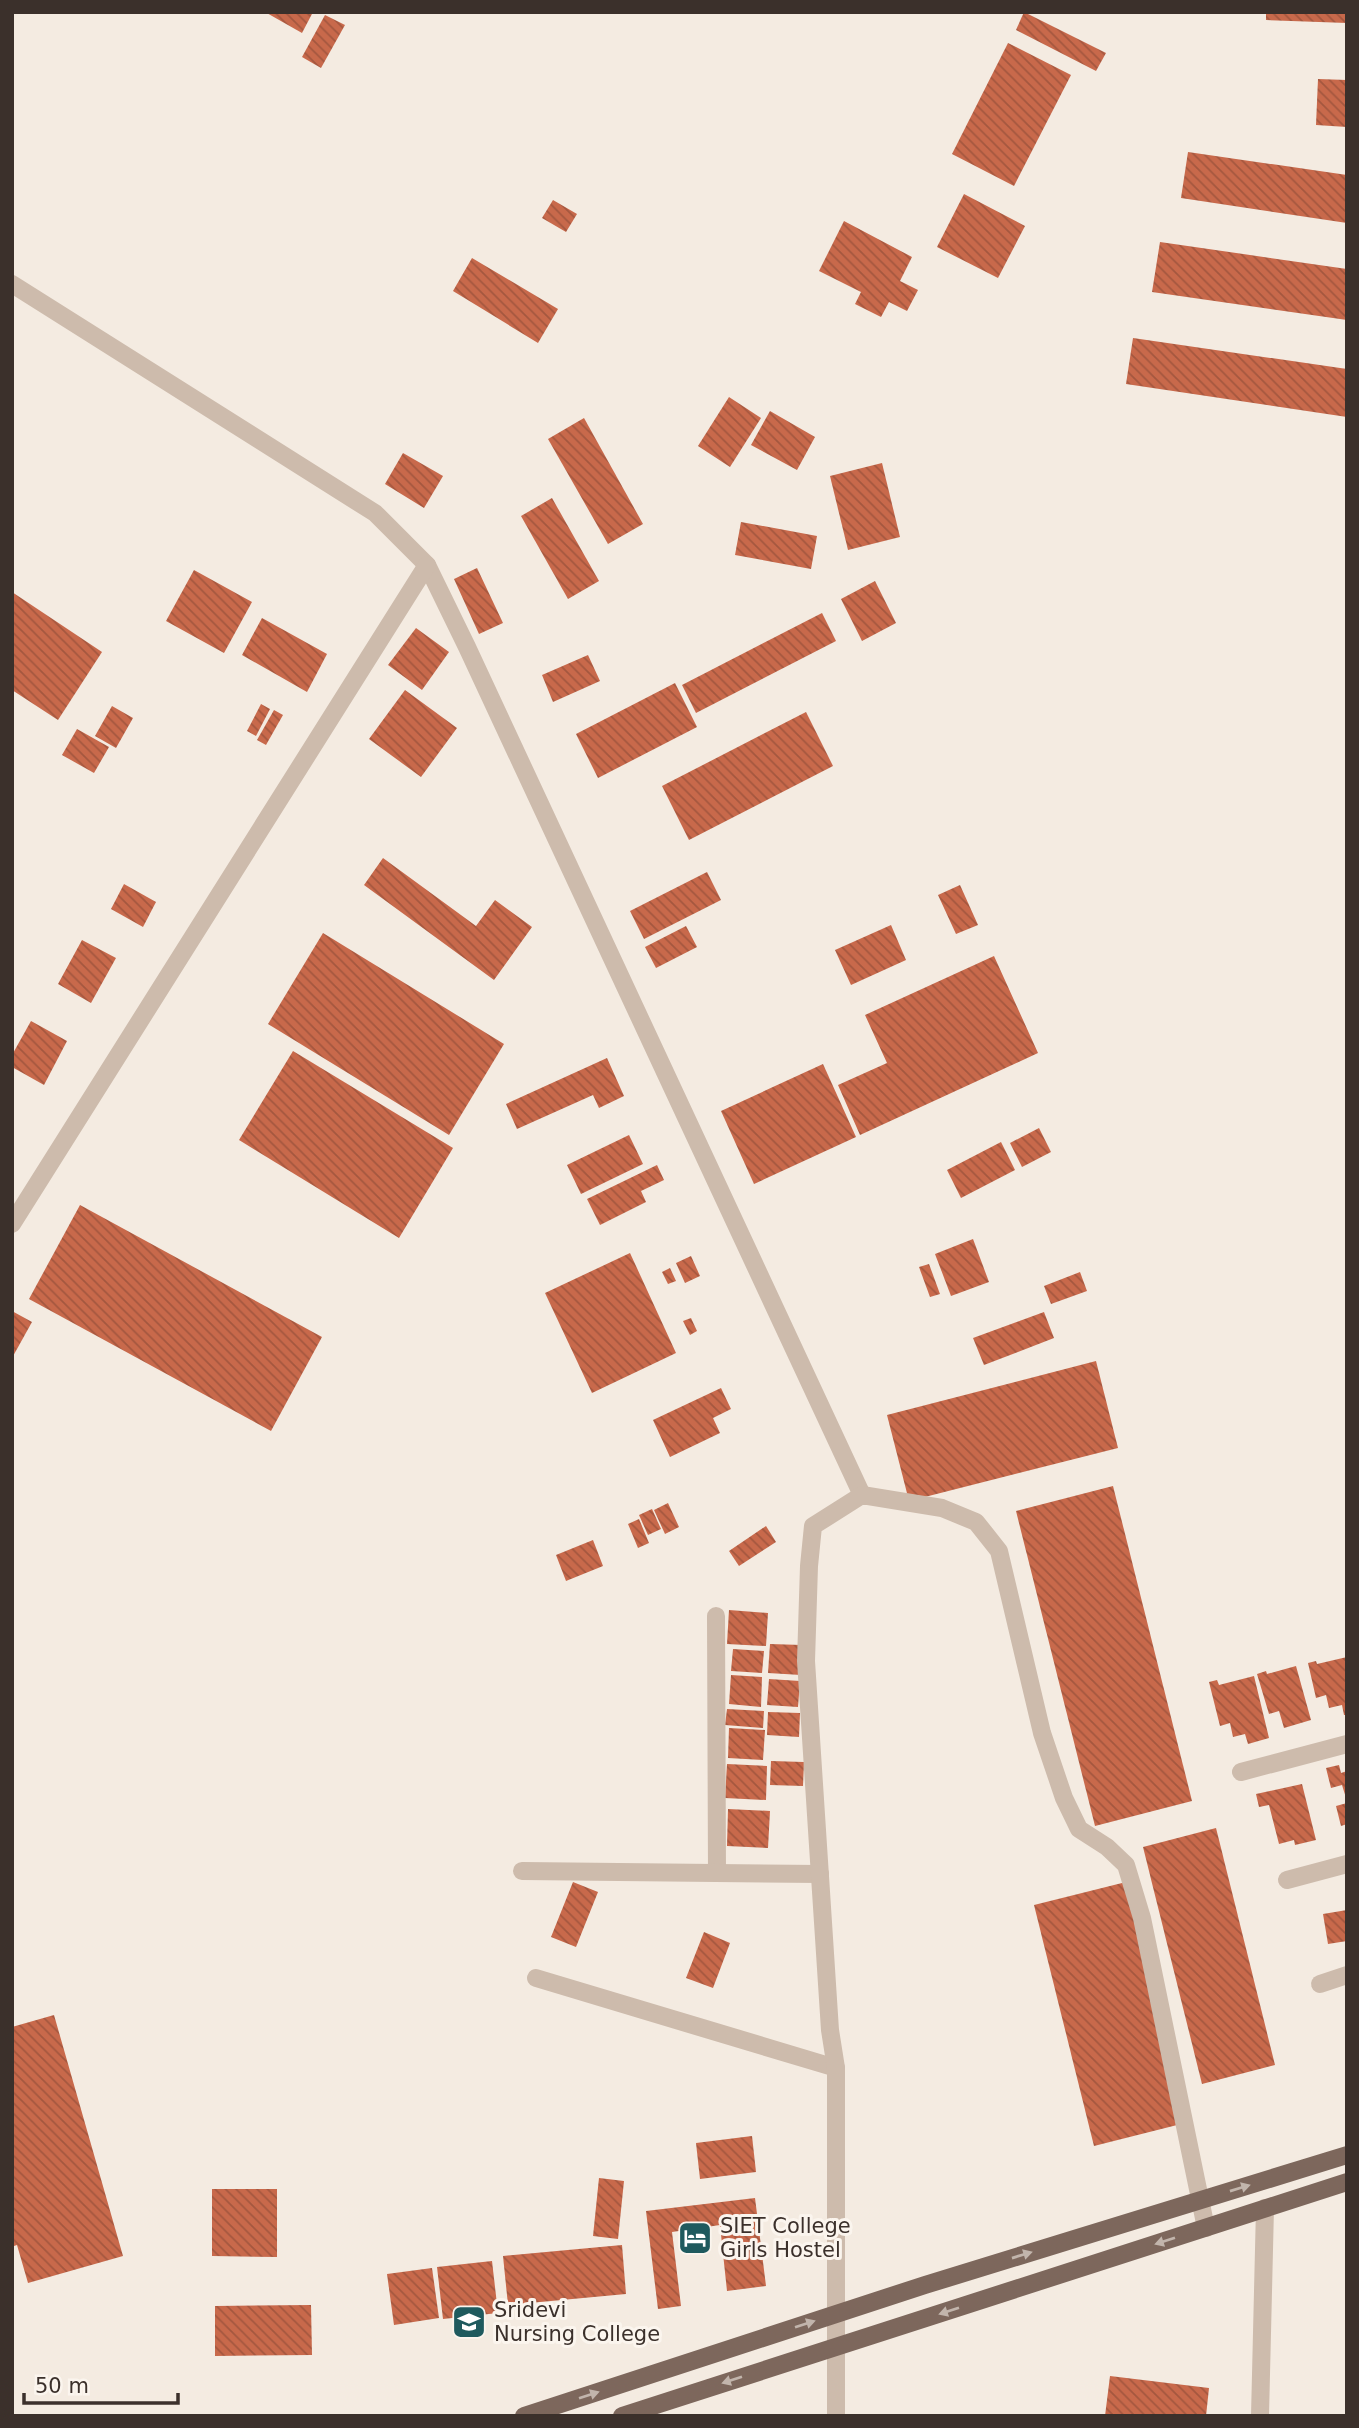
<svg xmlns="http://www.w3.org/2000/svg" width="1359" height="2428" viewBox="0 0 1359 2428" font-family="'DejaVu Sans',sans-serif">
<style>
.building{fill:url(#building-back-hatch)}
.lines{fill:none;stroke-linecap:round;stroke-linejoin:round}
.street{stroke:#cdbbac;stroke-width:18}
.primary{stroke:#7d675c;stroke-width:18}
.oneway{fill:#c2b5ac}
.labels{text-anchor:middle;stroke-width:6;stroke-linejoin:round;paint-order:stroke}
.poi-label{font-size:21px;fill:#3b302b;stroke:#fbf5ee;text-anchor:start}
</style>
<defs>
<pattern id="building-back-hatch" width="6" height="6" patternUnits="userSpaceOnUse" patternTransform="scale(1.75)"><rect width="6" height="6" fill="#c8694b"/><path d="M-1 5l2 2M0 0l6 6M5-1l2 2" fill="none" stroke="#a4573f"/></pattern>
</defs>
<rect width="100%" height="100%" fill="#f4ebe1"/>
<g class="building">
<path d="M265,12H313L302,33Z"/>
<path d="M1024,12L1106,53L1096,71L1016,30Z"/>
<path d="M1266,12H1347V23L1266,20Z"/>
<path d="M325,15L345,25L321,68L302,57Z"/>
<path d="M1008,43L1071,75L1014,186L952,154Z"/>
<path d="M1318,79L1347,80V127L1316,125Z"/>
<path d="M1188,152L1347,175V223L1181,198Z"/>
<path d="M964,194L1025,226L998,278L937,247Z"/>
<path d="M553,200L577,214L566,232L542,218Z"/>
<path d="M844,221L912,257L900,281L918,290L907,311L889,302L881,317L855,304L861,292L819,271Z"/>
<path d="M1160,242L1347,269V320L1152,292Z"/>
<path d="M472,258L558,309L538,343L453,291Z"/>
<path d="M1133,338L1347,369V417L1126,384Z"/>
<path d="M729,397L761,418L730,467L698,446Z"/>
<path d="M770,411L815,437L797,470L751,445Z"/>
<path d="M584,418L643,524L608,544L548,439Z"/>
<path d="M403,453L443,476L424,508L385,484Z"/>
<path d="M882,463L900,537L848,550L830,476Z"/>
<path d="M552,498L599,581L568,599L521,516Z"/>
<path d="M741,522L817,536L811,569L735,555Z"/>
<path d="M477,568L503,623L479,634L454,579Z"/>
<path d="M194,570L252,602L224,653L166,621Z"/>
<path d="M875,581L896,623L862,641L841,599Z"/>
<path d="M12,592L102,652L58,720L12,690Z"/>
<path d="M822,613L836,641L696,713L682,685Z"/>
<path d="M262,618L327,654L307,692L242,655Z"/>
<path d="M416,628L449,652L422,690L388,665Z"/>
<path d="M588,655L600,681L553,702L542,675Z"/>
<path d="M675,683L697,727L598,778L576,734Z"/>
<path d="M405,690L457,728L421,777L369,739Z"/>
<path d="M261,704L270,709L256,736L247,731Z"/>
<path d="M112,706L133,718L116,748L95,736Z"/>
<path d="M274,710L283,715L266,745L257,740Z"/>
<path d="M806,712L833,766L689,840L662,786Z"/>
<path d="M77,729L109,747L94,773L62,755Z"/>
<path d="M383,858L476,926L495,900L532,927L494,980L364,885Z"/>
<path d="M707,872L721,900L644,939L630,911Z"/>
<path d="M124,884L156,902L143,927L111,909Z"/>
<path d="M960,885L978,925L956,934L938,895Z"/>
<path d="M891,925L906,960L851,985L835,950Z"/>
<path d="M686,926L697,947L656,968L645,947Z"/>
<path d="M323,933L504,1044L449,1135L268,1024Z"/>
<path d="M82,940L116,958L91,1003L58,984Z"/>
<path d="M994,956L1038,1053L860,1135L838,1085L887,1063L865,1015Z"/>
<path d="M31,1021L67,1041L44,1085L12,1067V1055Z"/>
<path d="M293,1051L453,1148L399,1238L239,1140Z"/>
<path d="M607,1058L624,1096L599,1108L593,1095L517,1129L506,1104Z"/>
<path d="M823,1064L856,1137L754,1184L721,1111Z"/>
<path d="M1039,1128L1051,1152L1022,1167L1010,1143Z"/>
<path d="M629,1135L643,1164L581,1194L567,1165Z"/>
<path d="M1001,1142L1015,1170L961,1198L947,1170Z"/>
<path d="M657,1165L664,1180L641,1191L646,1202L600,1225L587,1199Z"/>
<path d="M80,1205L322,1337L271,1431L29,1299Z"/>
<path d="M973,1239L989,1282L951,1296L935,1254Z"/>
<path d="M630,1253L676,1353L592,1393L545,1293Z"/>
<path d="M691,1256L700,1276L685,1283L676,1263Z"/>
<path d="M929,1264L940,1294L930,1297L919,1267Z"/>
<path d="M670,1268L676,1281L668,1284L662,1272Z"/>
<path d="M1080,1272L1087,1291L1051,1304L1044,1286Z"/>
<path d="M12,1311L32,1322L12,1358Z"/>
<path d="M1044,1312L1054,1338L984,1365L973,1338Z"/>
<path d="M691,1318L697,1331L690,1335L683,1321Z"/>
<path d="M1096,1361L1118,1448L909,1501L887,1415Z"/>
<path d="M721,1388L731,1409L713,1418L720,1433L670,1457L653,1420Z"/>
<path d="M1113,1486L1192,1801L1095,1826L1016,1511Z"/>
<path d="M668,1503L679,1527L665,1534L654,1510Z"/>
<path d="M652,1509L661,1529L648,1535L639,1515Z"/>
<path d="M639,1519L649,1543L638,1548L628,1524Z"/>
<path d="M766,1526L776,1542L739,1566L729,1551Z"/>
<path d="M593,1540L603,1566L566,1581L556,1555Z"/>
<path d="M729,1610L768,1613L766,1646L727,1644Z"/>
<path d="M770,1644L802,1645L801,1675L768,1673Z"/>
<path d="M733,1649L764,1651L762,1673L731,1671Z"/>
<path d="M1347,1657V1715H1344L1342,1705L1329,1708L1326,1695L1316,1698L1308,1663L1316,1661L1317,1664Z"/>
<path d="M1296,1666L1311,1720L1284,1728L1279,1711L1269,1714L1257,1674L1266,1671L1267,1674Z"/>
<path d="M731,1675L762,1677L761,1707L729,1704Z"/>
<path d="M1254,1676L1269,1738L1248,1744L1245,1734L1233,1737L1230,1723L1220,1726L1209,1682L1217,1680L1219,1685Z"/>
<path d="M769,1679L800,1681L798,1707L767,1705Z"/>
<path d="M727,1709L764,1711L763,1728L725,1725Z"/>
<path d="M768,1712L800,1713L799,1737L767,1735Z"/>
<path d="M729,1728L765,1730L763,1760L728,1758Z"/>
<path d="M771,1761L804,1762L803,1786L770,1785Z"/>
<path d="M727,1764L767,1766L766,1800L725,1798Z"/>
<path d="M1339,1765L1341,1773L1347,1771V1801L1342,1785L1331,1788L1326,1768Z"/>
<path d="M1302,1784L1316,1840L1295,1845L1294,1840L1279,1844L1269,1805L1259,1807L1256,1794Z"/>
<path d="M1347,1803V1824L1341,1826L1336,1806Z"/>
<path d="M728,1809L770,1811L768,1848L727,1846Z"/>
<path d="M1216,1828L1275,2065L1202,2084L1143,1847Z"/>
<path d="M1130,1881L1189,2122L1094,2146L1034,1905Z"/>
<path d="M573,1882L598,1892L576,1947L551,1937Z"/>
<path d="M1347,1910V1941L1328,1944L1323,1914Z"/>
<path d="M704,1932L730,1943L713,1988L686,1978Z"/>
<path d="M54,2015L123,2256L28,2283L17,2245L14,2246L12,2241V2027Z"/>
<path d="M752,2136L756,2172L700,2179L696,2143Z"/>
<path d="M599,2178L624,2181L618,2239L593,2236Z"/>
<path d="M212,2189H277V2257L212,2256Z"/>
<path d="M755,2198L766,2286L727,2291L720,2225L672,2232L681,2306L658,2309L646,2211Z"/>
<path d="M622,2245L626,2294L508,2305L503,2256Z"/>
<path d="M492,2261L498,2313L443,2319L437,2267Z"/>
<path d="M432,2268L439,2318L394,2325L387,2274Z"/>
<path d="M311,2305L312,2355L215,2356V2306Z"/>
<path d="M1110,2376L1209,2388L1206,2416H1105Z"/>
</g>
<g class="lines">
<g class="street">
<path d="M12,284L375,513L427,565L467,647L862,1495"/>
<path d="M12,1224L427,565"/>
<path d="M716,1616L717,1873"/>
<path d="M1241,1772L1347,1744"/>
<path d="M522,1871L820,1874"/>
<path d="M1287,1880L1347,1864"/>
<path d="M536,1978L836,2068"/>
<path d="M1320,1984L1347,1975"/>
<path d="M836,2416V2068L830,2030L806,1661L809,1566L813,1526L862,1495L942,1508L976,1522L999,1551L1042,1733L1064,1798L1079,1829L1107,1847L1126,1865L1142,1918L1206,2228"/>
<path d="M1260,2416L1265,2208"/>
</g>
<g class="primary">
<path d="M524,2416L925,2285L1347,2155"/>
<path d="M622,2416L1347,2182"/>
</g>
</g>
<defs><path id="oneway-solid" d="M-6-.8H1V-3.2L6.5 0L1 3.2V.8H-6Z" transform="scale(1.75)"/></defs>
<g class="oneway">
<use href="#oneway-solid" transform="translate(1240 2188) rotate(-17)"/>
<use href="#oneway-solid" transform="translate(1165 2241) rotate(162)"/>
<use href="#oneway-solid" transform="translate(1022 2255) rotate(-17)"/>
<use href="#oneway-solid" transform="translate(949 2311) rotate(162)"/>
<use href="#oneway-solid" transform="translate(805 2324) rotate(-18)"/>
<use href="#oneway-solid" transform="translate(732 2380) rotate(162)"/>
<use href="#oneway-solid" transform="translate(589 2395) rotate(-18)"/>
</g>
<defs>
<g id="hotel-square" transform="scale(1.75)"><rect x="-9" y="-9" width="18" height="18" rx="4" fill="#1f5a5e" stroke="#fbf5ee"/><path d="M-6-4.5h1.5V1H6V5H4.5V3h-9V5H-6ZM-4 0a1.8 1.8 0 1 1 3.6 0ZM.5 0V-2.5h3Q6-2.5 6 0Z" fill="#fff"/></g>
<g id="university-square" transform="scale(1.75)"><rect x="-9" y="-9" width="18" height="18" rx="4" fill="#1f5a5e" stroke="#fbf5ee"/><path d="M0-5L7-2L0 1L-7-2ZM-4 1L0 2.5L4 1V4Q0 6-4 4Z" fill="#fff"/></g>
</defs>
<g fill-rule="evenodd">
<use href="#hotel-square" x="695" y="2238"/>
<use href="#university-square" x="469" y="2322"/>
</g>
<g class="labels">
<g class="poi-label">
<text x="720" y="2233">SIET College<tspan x="720" dy="24">Girls Hostel</tspan></text>
<text x="494" y="2317">Sridevi<tspan x="494" dy="24">Nursing College</tspan></text>
</g>
</g>
<rect width="1359" height="2428" fill="none" stroke="#3b302b" stroke-width="28"/>
<path d="M24 2393v10h154v-10" fill="none" stroke="#3b302b" stroke-width="3.5"/>
<text x="35" y="2393" font-size="21" fill="#3b302b" stroke="#fbf5ee" stroke-width="5" paint-order="stroke">50 m</text>
</svg>
